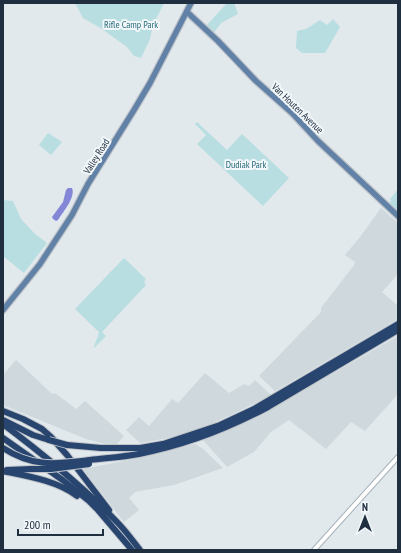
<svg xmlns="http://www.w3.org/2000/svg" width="401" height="553" viewBox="0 0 401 553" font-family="'PT Sans Narrow',sans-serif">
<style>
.built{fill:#cfd9dd}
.green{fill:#b8dee1}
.water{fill:#8487d8}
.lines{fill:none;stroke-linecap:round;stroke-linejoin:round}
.minor-casing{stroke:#a7b1b9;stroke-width:6}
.major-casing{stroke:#c1c5ca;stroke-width:8}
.highway-casing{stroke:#c1c5ca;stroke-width:8}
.minor{stroke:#fff;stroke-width:4}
.major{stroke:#6181a7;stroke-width:5.5}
.highway{stroke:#28456f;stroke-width:6}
.highway-bridge-casing{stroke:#c1c5ca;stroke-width:8;stroke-linecap:butt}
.highway-bridge{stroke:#28456f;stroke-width:6}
.labels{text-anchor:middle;stroke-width:4;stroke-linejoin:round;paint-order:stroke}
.park-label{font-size:10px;fill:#266b7b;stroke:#f2f7f9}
.street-label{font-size:10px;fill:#202f40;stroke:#f2f7f9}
</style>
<rect width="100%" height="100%" fill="#e1e9ed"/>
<g class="built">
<path d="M381,208L398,223V274L382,292L398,306V318L396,320L275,391L259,376L321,312V308L354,265L355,262L345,255L360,237Z"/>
<path d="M398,336V394L365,431L351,422L326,449L289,420L271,432L254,452L227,467L203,440L256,417L332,374Z"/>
<path d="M16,360L52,394L55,393L76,409L85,401L124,436L116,445H109L86,439L3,405V375Z"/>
<path d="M205,373L229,393L244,384L249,386L255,380L271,395L231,415L204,427L168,438L140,443L126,430L139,417L149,426L172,399L178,403Z"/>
<path d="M195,444L202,448L223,468L174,485L135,492L129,498L139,510L124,522L83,469L149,456Z"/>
</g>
<g class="green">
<path d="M75,3H164L153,25L150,39L141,58L134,56L127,47L120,42L102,29L83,18Z"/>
<path d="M227,3H234L238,14L221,23L213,34L206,26Z"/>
<path d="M333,19L340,27L325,53H302L296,48L297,31L306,29L320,20L327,25Z"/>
<path d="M197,122L227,150L242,134L289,178L263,206L197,144L206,135L195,124Z"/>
<path d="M48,133L62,142L51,155L39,145Z"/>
<path d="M398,189V213L388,204L391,201L390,199Z"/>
<path d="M3,200L13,201L21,219L34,233L47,243L24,273L3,256Z"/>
<path d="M124,258L146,279L144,282L146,285L102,332L106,336L94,348V346L98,336L99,332L75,309Z"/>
</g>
<path class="water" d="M68,188H72C76,197 63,212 58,220L56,221L53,219L52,217L63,202L66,190Z"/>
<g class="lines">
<g class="minor-casing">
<path id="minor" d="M314,550L398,457"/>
</g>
<g class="major-casing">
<g id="major">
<path d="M187,12L218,41L256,81L292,113L318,141L398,216"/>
<path d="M3,310L40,264L72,215L88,184L134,110L150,83L191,3"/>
</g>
</g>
<g class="highway-casing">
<g id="highway">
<path d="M3,411L23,419L42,429L51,437L67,455L109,510"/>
<path d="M3,420L33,435L49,440"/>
<path d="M3,424C43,454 82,486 117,522C125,530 133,541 140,550"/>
<path d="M3,438L64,481L89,501L98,510L132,550"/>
<path d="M67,445L101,448H140L163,444L220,425L254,409L398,324"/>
<path d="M90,460C107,458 123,457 139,454C185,445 227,429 268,407L398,330"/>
<path d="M7,470L31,469"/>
<path d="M3,471C27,476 58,481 77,496"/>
</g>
</g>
<use href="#minor" class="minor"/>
<use href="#major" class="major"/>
<use href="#highway" class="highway"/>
<g class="highway-bridge-casing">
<g id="highway-bridge">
<path d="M49,440L67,445"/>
<path d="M3,448C34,468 56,464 90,460"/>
<path d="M31,469H51L89,464"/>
</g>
</g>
<use href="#highway-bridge" class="highway-bridge"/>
</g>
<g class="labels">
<g class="park-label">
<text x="131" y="28">Rifle Camp Park</text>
<text x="246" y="168">Dudiak Park</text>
</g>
<g class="street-label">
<text transform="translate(298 108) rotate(44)" y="4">Van Houten Avenue</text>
<text transform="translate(96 156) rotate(-58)" y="4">Valley Road</text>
</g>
</g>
<rect width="401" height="553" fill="none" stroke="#202f40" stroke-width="8"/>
<g transform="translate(365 517)" stroke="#f2f7f9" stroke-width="3" paint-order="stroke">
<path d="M0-3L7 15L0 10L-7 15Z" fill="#202f40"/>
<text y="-6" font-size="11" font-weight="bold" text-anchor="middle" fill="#202f40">N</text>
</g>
<path d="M18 529v6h85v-6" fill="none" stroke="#202f40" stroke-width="2"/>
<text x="24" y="529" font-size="12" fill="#202f40" stroke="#f2f7f9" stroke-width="3" paint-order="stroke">200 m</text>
</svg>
